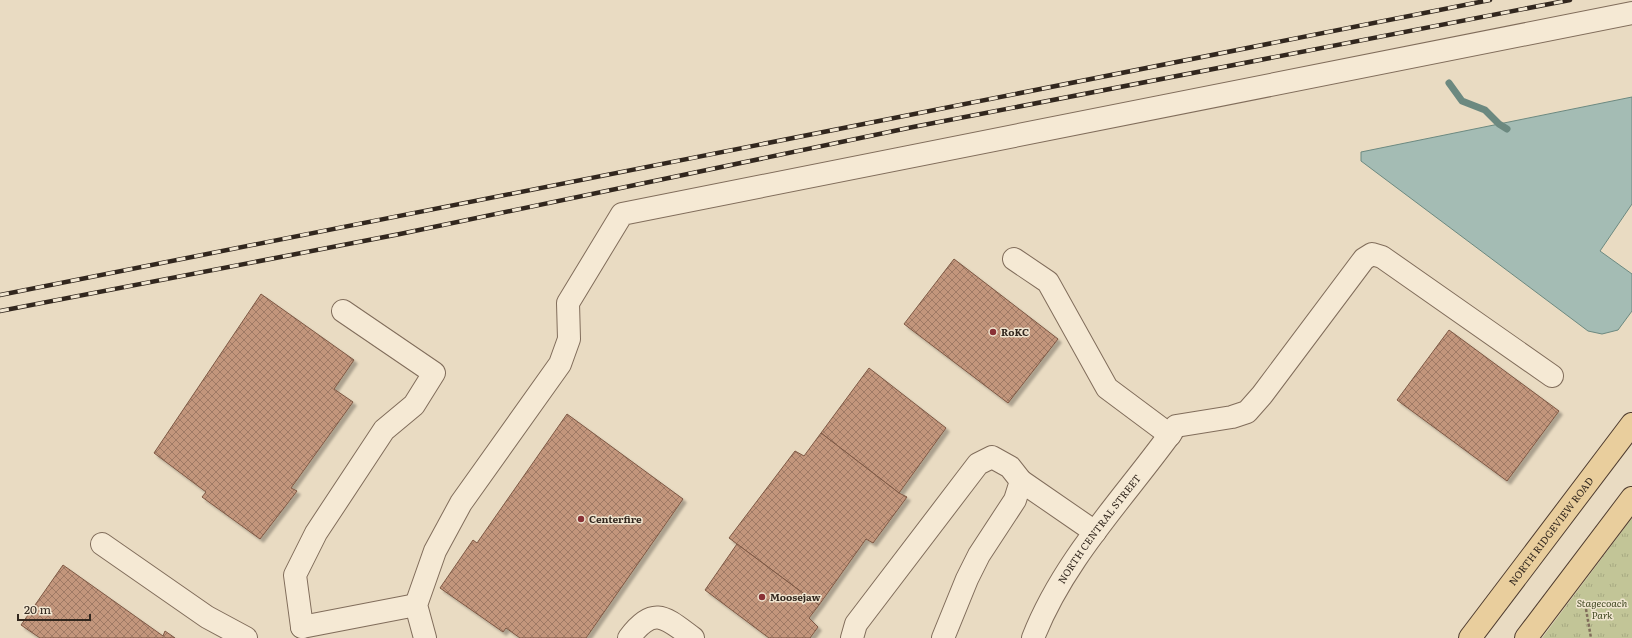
<svg xmlns="http://www.w3.org/2000/svg" width="1632" height="638" viewBox="0 0 1632 638" font-family="Literata,serif">
<style>
.grass{fill:url(#grass-tufts)}
.water{fill:#a4bcb4;stroke:#6c8980}
.lines{fill:none;stroke-linecap:round;stroke-linejoin:round}
.stream{stroke:#6c8980;stroke-width:7}
.building{fill:url(#building-cross-hatch);stroke:#7d5844;filter:url(#shadow)}
.minor-casing{stroke:#816d5b;stroke-width:24}
.major-casing{stroke:#4f3c2f;stroke-width:24}
.path{stroke:#816d5b;stroke-width:2.5;stroke-dasharray:3 2;stroke-linecap:butt}
.minor{stroke:#f5e9d4;stroke-width:22}
.major{stroke:#e9ce9d;stroke-width:22}
.rail-casing{stroke:#32271e;stroke-width:4.5}
.rail{stroke:#f1e6d1;stroke-width:3;stroke-dasharray:9;stroke-linecap:butt}
.poi-dot{fill:#893136;stroke:#f1e6d1;stroke-width:1.5}
.labels{text-anchor:middle;stroke-width:3;stroke-linejoin:round;paint-order:stroke}
.poi-label{font-size:10px;font-weight:bold;fill:#32271e;stroke:#f1e6d1;text-anchor:start}
.street-label{font-size:10px;fill:#32271e;stroke:#f1e6d1}
.park-label{font-size:10px;font-style:italic;fill:#454c26;stroke:#f1e6d1}
</style>
<defs>
<pattern id="grass-tufts" width="24" height="20" patternUnits="userSpaceOnUse"><rect width="24" height="20" fill="#c2c597"/><path d="M3 7l-1-3M5 7V3M7 7l1-3M15 17l-1-3M17 17v-4M19 17l1-3" fill="none" stroke="#a7a982"/></pattern>
<pattern id="building-cross-hatch" width="8" height="8" patternUnits="userSpaceOnUse"><rect width="8" height="8" fill="#c3967c"/><path d="M0 0l8 8M0 8l8-8" fill="none" stroke="#9f7a65"/></pattern>
<filter id="shadow"><feDropShadow dx="3.5" dy="3.5" stdDeviation="1" flood-color="#0004"/></filter>
</defs>
<rect width="100%" height="100%" fill="#e9dbc2"/>
<path class="grass" d="M1632,518V638H1542Z"/>
<path class="water" d="M1632,97V204L1600,251L1632,274V311L1618,330L1602,334L1588,331L1361,161V152Z"/>
<g class="lines">
<path class="stream" d="M1449,83L1462,101L1485,110L1499,124L1507,129"/>
</g>
<g class="building">
<path d="M954,259L1058,339L1008,403L904,324Z"/>
<path d="M261,294L354,360L334,389L353,402L291,488L297,491L260,539L202,497L206,492L154,453Z"/>
<path d="M1449,330L1559,411L1507,481L1397,400Z"/>
<path d="M869,368L946,428L899,493L821,433Z"/>
<path d="M567,414L683,499L586,638H520L506,628L503,632L440,588L473,540L477,543Z"/>
<path d="M821,433L899,493L907,497L873,543L866,539L819,605L729,538L795,451L804,456Z"/>
<path d="M737,544L819,605L809,618L818,627L810,638H769L705,590Z"/>
<path d="M63,565L163,636L165,631L175,638H40L21,625Z"/>
</g>
<g class="lines">
<g class="minor-casing">
<g id="minor">
<path d="M1014,259L1048,282L1107,388L1170,435"/>
<path d="M1021,481L1095,532"/>
<path d="M102,544L207,617L246,638"/>
<path d="M302,627L295,575L316,533L384,430L414,405L434,373L343,311"/>
<path d="M302,627L416,605"/>
<path d="M425,638L416,605L435,551L461,503L560,364L569,339L568,303L622,214L1632,13"/>
<path d="M629,638C654,604 666,618 693,638"/>
<path d="M852,638L856,624L965,481L978,464L992,457L1010,467L1021,481L1015,500L979,555L967,579L943,638"/>
<path id="s1" d="M1033,638C1064,558 1127,495 1176,426L1232,417L1247,412L1262,395L1364,259L1372,254L1382,257L1552,376"/>
</g>
</g>
<g class="major-casing">
<g id="major">
<path id="s2" d="M1470,638L1632,424"/>
<path d="M1526,638L1632,498"/>
</g>
</g>
<path class="path" d="M1586,609L1591,638"/>
<use href="#minor" class="minor"/>
<use href="#major" class="major"/>
<g class="rail-casing">
<g id="rail">
<path d="M0,295L1490,0"/>
<path d="M0,311L400,234L913,127L1570,0"/>
</g>
</g>
<use href="#rail" class="rail"/>
</g>
<g class="poi-dot">
<circle cx="993" cy="332" r="4"/>
<circle cx="581" cy="519" r="4"/>
<circle cx="762" cy="597" r="4"/>
</g>
<g class="labels">
<g class="poi-label">
<text x="1001" y="336">RoKC</text>
<text x="589" y="523">Centerfire</text>
<text x="770" y="601">Moosejaw</text>
</g>
<g class="street-label">
<text dy="4" stroke="none"><textPath href="#s1" startOffset="128">NORTH CENTRAL STREET</textPath></text>
<text dy="4" stroke="none"><textPath href="#s2" startOffset="134">NORTH RIDGEVIEW ROAD</textPath></text>
</g>
<g class="park-label">
<text x="1602" y="607">Stagecoach<tspan x="1602" dy="12">Park</tspan></text>
</g>
</g>
<path d="M18 614v6h72v-6" fill="none" stroke="#32271e" stroke-width="2"/>
<text x="24" y="614" font-size="12" fill="#32271e" stroke="#f1e6d1" stroke-width="3" paint-order="stroke">20 m</text>
</svg>
